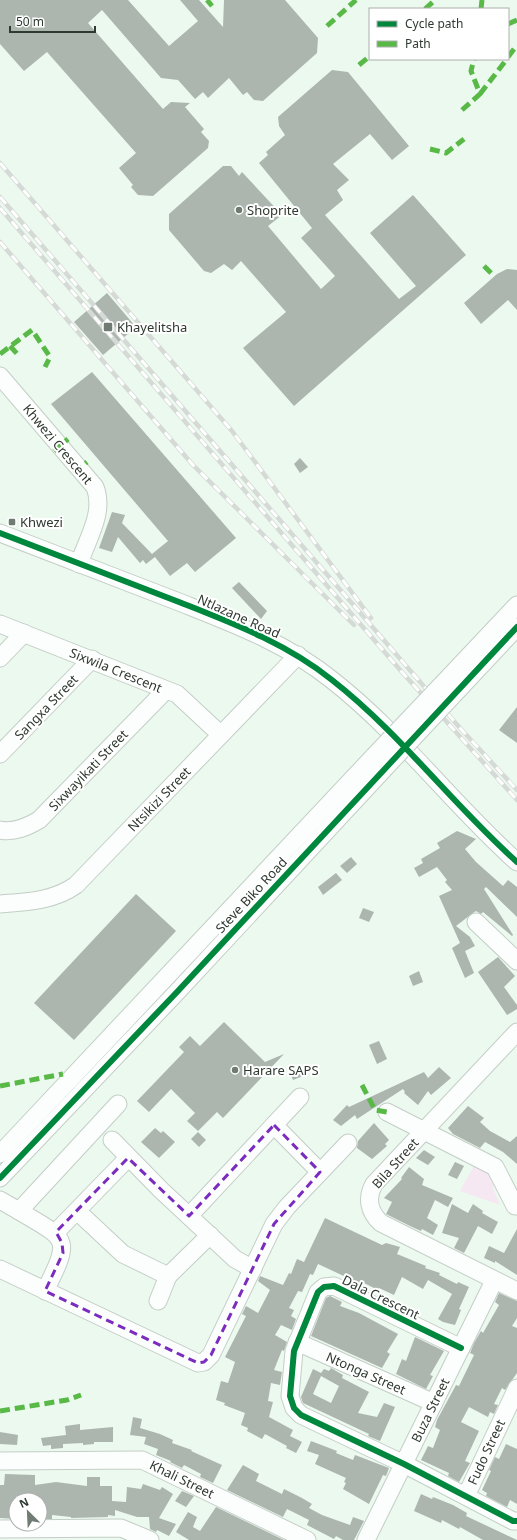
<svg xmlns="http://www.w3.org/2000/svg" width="517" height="1540" viewBox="0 0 517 1540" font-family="'Noto Sans',sans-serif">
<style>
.green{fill:#f5e8f3}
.building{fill:#acb6af;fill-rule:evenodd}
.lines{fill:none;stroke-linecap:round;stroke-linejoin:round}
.minor-casing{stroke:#c3cec6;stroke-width:19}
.minor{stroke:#fcfefd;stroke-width:17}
.rail-casing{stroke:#d5dad6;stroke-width:4.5}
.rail{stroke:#fff;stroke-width:3;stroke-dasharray:9;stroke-linecap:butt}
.minor-bridge-casing{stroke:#c3cec6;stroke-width:19;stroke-linecap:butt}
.minor-bridge{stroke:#fcfefd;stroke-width:17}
.quiet{stroke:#58b947;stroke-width:5;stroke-dasharray:10 5;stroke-linecap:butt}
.cycleway-casing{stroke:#fff;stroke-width:8}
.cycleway{stroke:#00873e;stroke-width:6}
.marked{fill:none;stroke:#7b2cbf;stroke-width:3;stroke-dasharray:8 5;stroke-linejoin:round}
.poi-dot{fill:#707c73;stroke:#fff;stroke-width:1.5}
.labels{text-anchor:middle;stroke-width:4;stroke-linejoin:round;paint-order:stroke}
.poi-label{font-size:13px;fill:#2e3930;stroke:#fff;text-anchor:start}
.street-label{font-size:13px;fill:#2e3930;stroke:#fff}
</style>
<rect width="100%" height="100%" fill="#ecf9ef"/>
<path class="green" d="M476,1162L498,1179L493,1188L500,1205L460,1191Z"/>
<g class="building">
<path d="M0,0H128L169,46L198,21L180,0H199L223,27L224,0H285L318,38L317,53L263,101L254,100L247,92L243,95L229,78L208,98L203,92L195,99L178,80L161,78L102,10L88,23L163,109L171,102L190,103L185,107L204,129L201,132L209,141L208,148L153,196L138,195L131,187L133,185L119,168L136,153L47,52L24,71L0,44Z"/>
<path d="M332,70L348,72L409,146L392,160L370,134L333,164L349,180L337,190L343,200L325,215L399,299L416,286L370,233L413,195L466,255L294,406L243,348L286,312L241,261L232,270L224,264L211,273L204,271L169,230V214L223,166H231L239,176L242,172L282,215L268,226L321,289L335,276L301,238L312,228L259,163L268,155L266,152L285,135L279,126L278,117Z"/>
<path d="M507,269L517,270V310L508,300L481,324L464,303L497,274Z"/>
<path d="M107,293L136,327L103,355L74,322Z"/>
<path d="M92,372L236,538L195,572L187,563L170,576L155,557L146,564L143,560L140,563L118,537L112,552L99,548L112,512L125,515L122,523L152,554L168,541L51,404Z"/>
<path d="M300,458L308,467L300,473L294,464Z"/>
<path d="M239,582L267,611L261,619L232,588Z"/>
<path d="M517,707V743L499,730Z"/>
<path d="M457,831L476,839L465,849L476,862L503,886L508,880L517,887V917L486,887L484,889L513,935L512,936L483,912L481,914L476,911L473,913L456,926L470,937L475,946L465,951L474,973L465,978L452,948L460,943L439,896L452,890L445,882L447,880L437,867L419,877L414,868L423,863L421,859L440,848L437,843Z"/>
<path d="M351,857L357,864L347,873L340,866Z"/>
<path d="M336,873L342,880L323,895L318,887Z"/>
<path d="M136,894L176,931L74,1040L34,1003Z"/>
<path d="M363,908L374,912L369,922L359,918Z"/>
<path d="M498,957L515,976L504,987L517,1005V1009L507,1015L478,972Z"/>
<path d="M419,971L423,982L413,986L409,976Z"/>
<path d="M224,1022L265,1062L284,1054L223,1118L217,1112L198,1131L187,1121L195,1113L171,1089L149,1112L137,1101L184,1052L179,1047L190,1036L200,1046Z"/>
<path d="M379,1041L387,1059L377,1064L369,1045Z"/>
<path d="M299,1066L303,1076L293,1080L289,1071Z"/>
<path d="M439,1067L451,1078L431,1095L428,1091L418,1105L404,1093L405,1092L403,1089L357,1119L355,1115L341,1126L333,1120L347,1105L349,1107L424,1072L428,1078Z"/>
<path d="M468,1106L484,1118L480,1122L490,1131L510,1142L517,1136V1164L503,1152L485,1142L480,1148L453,1134L448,1128Z"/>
<path d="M374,1123L389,1140L385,1144L387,1146L372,1159L357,1148L358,1141Z"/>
<path d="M155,1128L161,1133L163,1131L175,1142L159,1158L141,1142Z"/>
<path d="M198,1132L206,1140L199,1147L191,1139Z"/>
<path d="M424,1150L435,1157L428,1165L416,1158Z"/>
<path d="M455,1162L464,1166L457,1179L448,1175Z"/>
<path d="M409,1167L424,1179L422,1185L453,1198L448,1207L435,1200L427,1218L438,1225L433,1235L422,1229L421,1231L410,1226L386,1214L392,1202L384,1198L402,1179L401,1178Z"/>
<path d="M452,1204L468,1213L473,1204L483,1211L482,1213L498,1222L492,1234L478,1226L464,1253L454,1248L459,1238L442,1233Z"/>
<path d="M325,1218L382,1245L386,1243L400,1247L397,1254L426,1266L425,1268L440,1273L439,1275L457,1284L458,1282L469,1287L459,1309L461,1310L455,1325L443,1322L438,1319L452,1294L428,1280L423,1289L402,1277L394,1295L379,1288L378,1290L364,1283L363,1285L318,1264L313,1275L310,1274L302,1292L298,1291L289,1308L294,1310L291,1316L296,1319L292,1330L281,1325L275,1335L287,1342L284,1351L282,1350L274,1370L282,1372L280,1385L271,1383L268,1401L273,1402L269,1417L293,1430L290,1436L302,1442L296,1453L286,1448L287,1446L265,1434L262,1439L247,1431L248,1428L241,1425L245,1413L224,1405L225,1403L216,1400L221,1381L228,1383L235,1362L225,1357L246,1316L242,1314L246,1306L258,1313L270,1290L258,1281L260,1276L283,1285L289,1273L291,1274L297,1259L304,1262Z"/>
<path d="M517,1229V1275L495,1261V1263L484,1258L489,1246L504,1253Z"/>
<path d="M499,1293L517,1301V1318L512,1326L517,1328V1373L505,1390L502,1388L494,1404L498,1405L494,1414L490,1412L488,1417L469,1407L461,1422L479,1431L465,1461L470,1463L459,1482L448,1476L449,1473L421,1460L428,1446L433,1448L440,1430L435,1427L437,1420L456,1385L459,1386L474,1355L470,1353L474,1343L481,1331L483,1333L499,1305L495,1302Z"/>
<path d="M330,1296L342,1302L340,1306L359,1313L398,1334L387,1352L390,1354L382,1368L311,1336L326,1298Z"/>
<path d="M415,1337L444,1351L430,1375L433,1376L426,1389L396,1374L402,1359L406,1361Z"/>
<path d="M331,1368L343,1375L342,1378L369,1392L358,1413L377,1417L384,1403L395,1407L380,1441L368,1436L369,1434L303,1403L301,1397L313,1369L321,1373L324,1369L329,1371ZM321,1376L339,1386L331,1403L313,1394Z"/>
<path d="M133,1417L142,1419L140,1428L160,1434L173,1440L172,1443L192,1450L191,1451L222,1465L213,1483L200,1477L201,1474L184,1465L182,1468L170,1462L171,1461L156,1455L158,1449L144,1444L146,1437L130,1435Z"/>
<path d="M80,1424V1430L113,1427V1442H94V1444L83,1445V1443L63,1444V1448L51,1449V1445L43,1446L41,1438L66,1435L65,1426Z"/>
<path d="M0,1432L18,1435L17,1445L0,1444Z"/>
<path d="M311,1441L337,1451L336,1453L353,1460L355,1455L389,1468L386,1476L383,1475L369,1504L343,1489L346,1483L344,1482L346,1478L315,1464L319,1455L307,1451Z"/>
<path d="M506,1444L517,1449V1504L510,1500L507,1507L486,1496L487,1493L482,1490L491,1471L489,1470L495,1457L499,1459Z"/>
<path d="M243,1465L259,1474L256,1481L282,1494L284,1489L302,1498L312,1504L309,1508L322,1515L350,1525L353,1517L364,1521L354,1540H343L336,1536L334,1539L307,1525L309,1520L287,1509L283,1517L227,1490Z"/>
<path d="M5,1474L35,1475V1485L56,1482L87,1486V1477H100V1486H112V1501L126,1502L127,1487L141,1489L143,1484L160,1490L162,1487L173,1494L159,1518L176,1524L169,1536L157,1530L156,1532L150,1529L149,1517H137L115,1510V1516L108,1515V1517L71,1518V1517L52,1515V1519H40V1500H37L36,1496H16V1519L0,1518V1485H4Z"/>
<path d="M182,1491L194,1496L186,1507L175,1501Z"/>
<path d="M421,1494L432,1499L433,1497L453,1505L467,1513L466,1516L517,1540H483L460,1527L459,1529L442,1520L441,1523L414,1511Z"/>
<path d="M216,1507L284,1540H189L176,1532L188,1512L197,1517L193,1527L200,1531Z"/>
</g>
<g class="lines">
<g class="minor-casing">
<g id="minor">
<path d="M0,376L95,487C105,513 87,539 79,564"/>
<path d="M0,533C59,556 119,579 179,602C232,623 286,643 332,680C400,733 453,805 517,862"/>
<path d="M0,624L177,694L220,734"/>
<path d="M0,658L24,633"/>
<path d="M449,677L517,605"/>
<path d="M459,689L517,627"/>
<path d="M0,754L92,659"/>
<path d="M0,830C14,833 27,827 39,820L166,690"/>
<path d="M0,904C26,902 54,901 76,885L298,655"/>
<path d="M476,922L517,961"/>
<path d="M517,1032L374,1184C366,1198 369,1212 381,1223L517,1291"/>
<path d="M387,1112L495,1167L515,1206"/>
<path d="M274,1125L320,1172"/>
<path d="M112,1140L161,1190L235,1259L253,1269"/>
<path d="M0,1154L374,756"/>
<path d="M0,1178L177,992L384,769"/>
<path d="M0,1200L19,1211L118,1104"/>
<path d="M19,1211C68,1240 72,1237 45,1291"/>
<path d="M77,1211L123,1254L168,1276L210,1235"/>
<path d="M189,1216L300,1097"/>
<path d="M56,1232L128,1158"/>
<path d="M0,1269L198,1363L204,1362L211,1355L274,1224L287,1207L348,1143"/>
<path d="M158,1301L168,1276"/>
<path d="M297,1342L434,1403"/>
<path d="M461,1348L334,1286L324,1287L318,1292L294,1351L290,1396L294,1408L301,1415L404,1464L513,1521H517"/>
<path d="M0,1461L142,1460L307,1540"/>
<path d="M466,1496L517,1388"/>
<path d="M0,1529L121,1528L150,1540"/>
<path d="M366,1540L494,1281"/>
</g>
</g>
<use href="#minor" class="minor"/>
<g class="rail-casing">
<g id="rail">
<path d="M0,163L232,431L371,618"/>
<path d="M0,197L460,728L517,790"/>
<path d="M0,208L401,671L517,800"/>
<path d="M0,242L193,465L354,625"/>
</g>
</g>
<use href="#rail" class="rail"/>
<g class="minor-bridge-casing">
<g id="minor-bridge">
<path d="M374,756L449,677"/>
<path d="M384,769L459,689"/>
</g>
</g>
<use href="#minor-bridge" class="minor-bridge"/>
<g class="quiet">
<path d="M207,0L212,6"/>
<path d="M425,9L435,0"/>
<path d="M481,9L482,0"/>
<path d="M508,24L517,20"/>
<path d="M327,26L356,0"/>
<path d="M508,57L517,45"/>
<path d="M359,65L370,56"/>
<path d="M480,94L507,59"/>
<path d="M462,110L480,94L471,71L474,59"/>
<path d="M430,149L446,153L464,139"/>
<path d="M484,266L493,275"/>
<path d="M10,346L20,357"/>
<path d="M0,354L32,330L50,357L45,367"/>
<path d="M54,451L68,439"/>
<path d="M74,473L87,462"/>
<path d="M362,1085L375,1110L387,1112"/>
<path d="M0,1086L63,1074"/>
<path d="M0,1411L67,1400L81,1395"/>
</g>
<g class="cycleway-casing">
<g id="cycleway">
<path d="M0,533C59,556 119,579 179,602C232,623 286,643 332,680C400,733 453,805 517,862"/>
<path d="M0,1178L177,992L517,627"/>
<path d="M461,1348L334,1286L324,1287L318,1292L294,1351L290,1396L294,1408L301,1415L404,1464L513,1521H517"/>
</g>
</g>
<use href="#cycleway" class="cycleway"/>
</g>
<path class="marked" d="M274,1125L320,1172L274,1224L211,1355L204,1362L198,1363L45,1291L63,1253L62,1243L56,1232L128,1158L189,1216Z"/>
<g class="poi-dot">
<circle cx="239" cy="210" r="4"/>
<rect x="103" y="322" width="10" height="10" rx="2"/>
<rect x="8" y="518" width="8" height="8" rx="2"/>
<circle cx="235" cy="1070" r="4"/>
</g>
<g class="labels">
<g class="poi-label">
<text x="247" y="215">Shoprite</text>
<text x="117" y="332">Khayelitsha</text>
<text x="20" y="527">Khwezi</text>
<text x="243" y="1075">Harare SAPS</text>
</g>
<g class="street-label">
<text transform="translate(58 444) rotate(50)" y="5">Khwezi Crescent</text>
<text transform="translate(239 616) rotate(24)" y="5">Ntlazane Road</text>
<text transform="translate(116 670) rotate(22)" y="5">Sixwila Crescent</text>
<text transform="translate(46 707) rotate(-46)" y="5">Sangxa Street</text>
<text transform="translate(88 770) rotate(-46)" y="5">Sixwayikati Street</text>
<text transform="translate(159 799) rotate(-46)" y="5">Ntsikizi Street</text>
<text transform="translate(251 895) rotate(-47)" y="5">Steve Biko Road</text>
<text transform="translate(395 1163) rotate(-48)" y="5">Bila Street</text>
<text transform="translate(381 1297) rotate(26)" y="5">Dala Crescent</text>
<text transform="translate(366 1373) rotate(24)" y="5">Ntonga Street</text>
<text transform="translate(430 1410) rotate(-64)" y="5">Buza Street</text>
<text transform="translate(486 1452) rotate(-65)" y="5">Fudo Street</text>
<text transform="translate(182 1479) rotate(26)" y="5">Khali Street</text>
</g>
</g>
<rect x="369" y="8" width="140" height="52" fill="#ffffff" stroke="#abb0ac"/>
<rect x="377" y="21" width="20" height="6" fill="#00873e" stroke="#abb0ac"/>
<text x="405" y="28" font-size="12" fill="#2e3930">Cycle path</text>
<rect x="377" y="41" width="20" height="6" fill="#58b947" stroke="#abb0ac"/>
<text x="405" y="48" font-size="12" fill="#2e3930">Path</text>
<g transform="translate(28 1512) rotate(336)"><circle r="19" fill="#ffffff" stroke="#abb0ac"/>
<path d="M0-3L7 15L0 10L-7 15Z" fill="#707c73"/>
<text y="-6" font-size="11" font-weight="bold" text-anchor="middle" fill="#2e3930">N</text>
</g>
<path d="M10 26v6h85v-6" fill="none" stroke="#2e3930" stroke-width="2"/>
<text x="16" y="26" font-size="12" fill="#2e3930" stroke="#ffffff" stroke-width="3" paint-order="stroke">50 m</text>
</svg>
